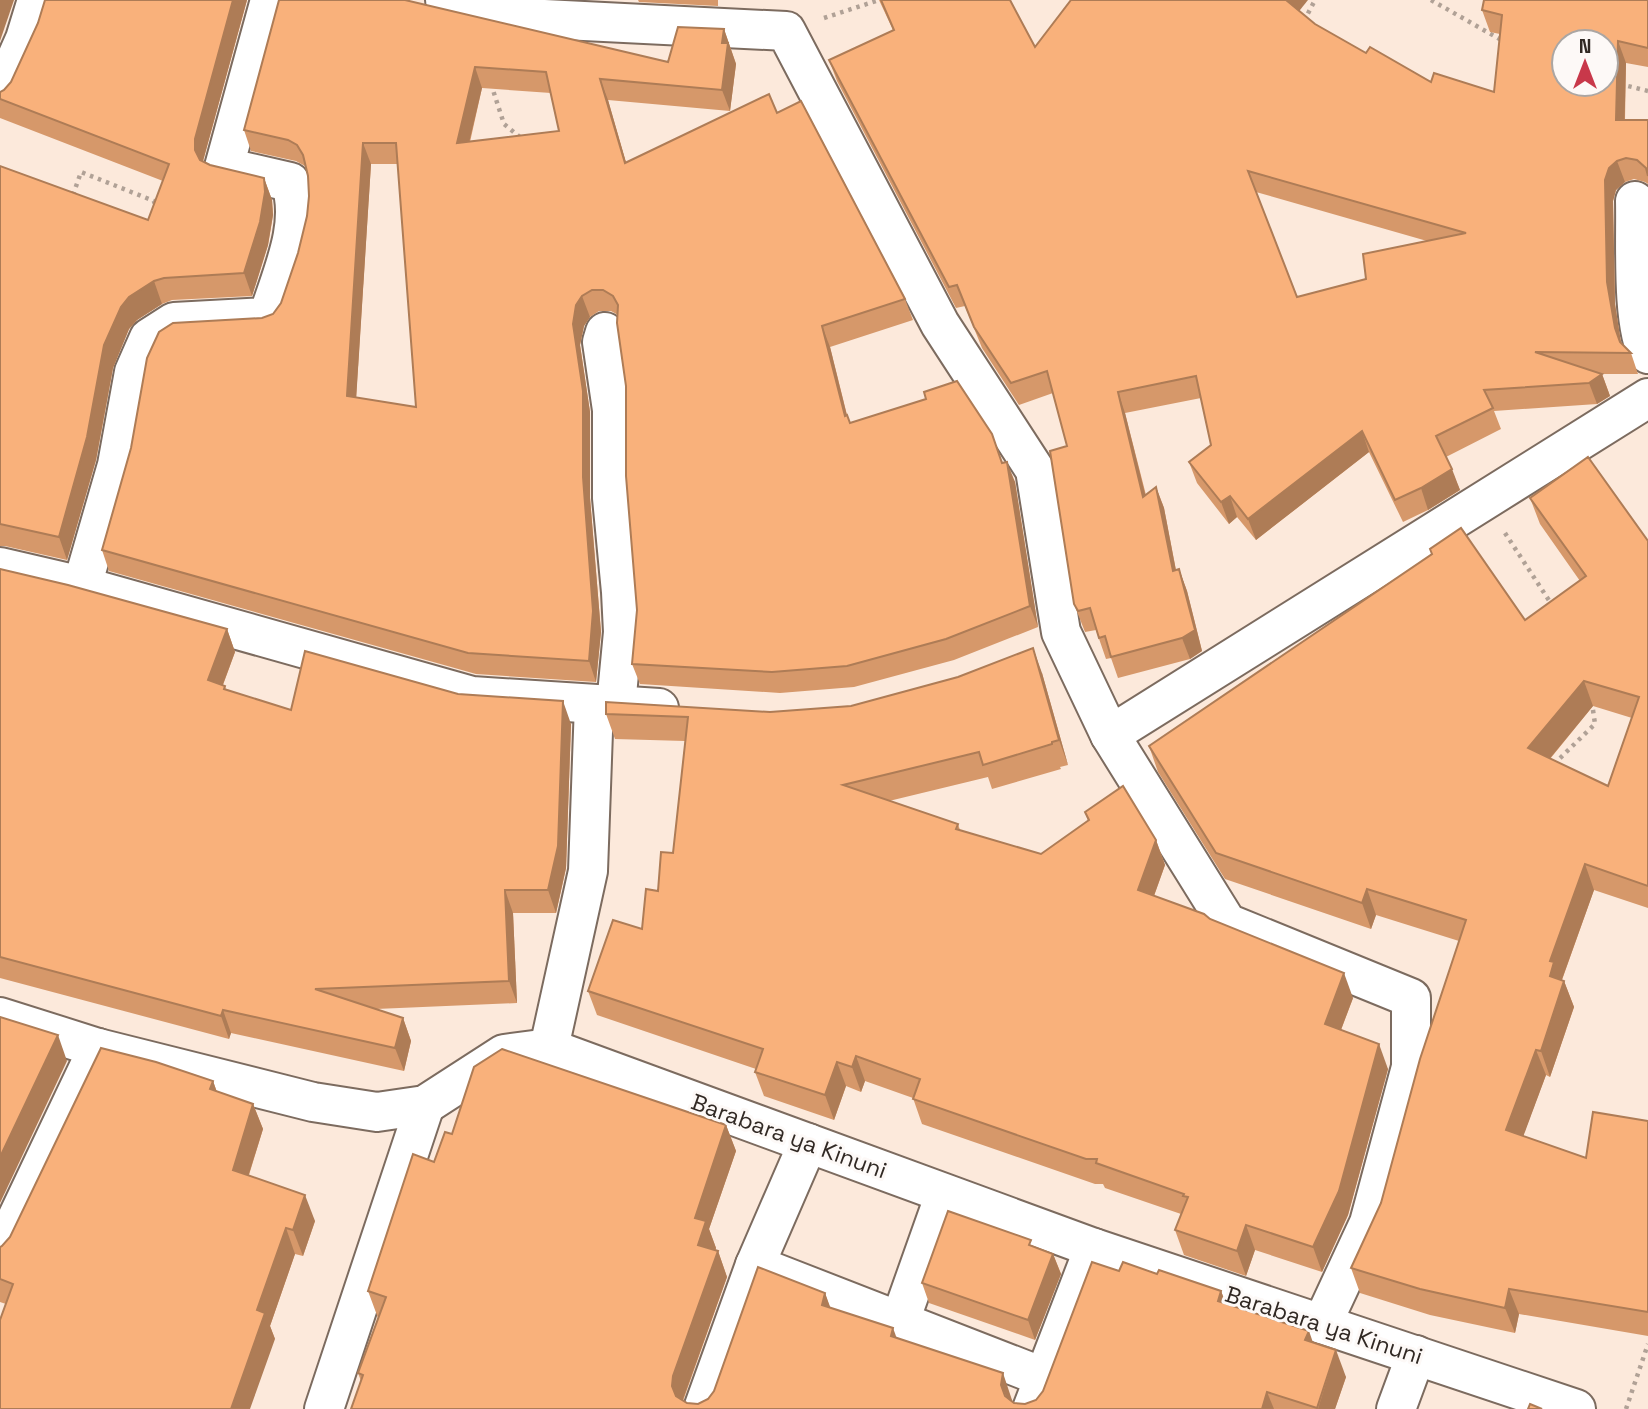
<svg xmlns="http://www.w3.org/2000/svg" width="1648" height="1409" viewBox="0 0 1648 1409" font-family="'Space Grotesk',sans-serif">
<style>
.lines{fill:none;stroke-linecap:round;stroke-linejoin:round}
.minor-casing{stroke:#7c6b5f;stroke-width:42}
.path{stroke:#b0a196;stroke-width:4.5;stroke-dasharray:3.5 5;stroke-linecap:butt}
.minor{stroke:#fff;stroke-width:38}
.wall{fill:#d6986a;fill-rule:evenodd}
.shaded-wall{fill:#ae7c56}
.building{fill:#f9b17b;stroke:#ae7c56;stroke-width:2;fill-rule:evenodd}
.labels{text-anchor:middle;stroke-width:6;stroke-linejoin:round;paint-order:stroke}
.street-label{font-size:23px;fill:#312924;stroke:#fdf9f7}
</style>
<rect width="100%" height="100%" fill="#fce9db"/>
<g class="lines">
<g class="minor-casing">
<g id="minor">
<path d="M445,0L484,16L786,31L940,324L1035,470L1061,632L1110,735L1227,923L1411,998V1067L1369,1223L1322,1324"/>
<path d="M0,95L25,39L37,0"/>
<path d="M1635,201C1636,236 1631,326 1648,354"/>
<path d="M605,332L602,342L612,410V498L621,592L623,632L616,705"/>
<path d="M0,567L82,586L117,465L134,372L149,338L174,322L268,317C280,277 306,224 290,182L224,167L270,0"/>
<path d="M82,586L472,696L659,708"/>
<path d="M1110,735L1648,398"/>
<path d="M0,1017L98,1048L313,1102L377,1112L425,1105L504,1054L549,1048L1094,1248L1576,1409"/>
<path d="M549,1048L588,871L594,704"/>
<path d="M0,1254L98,1048"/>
<path d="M755,1265L1043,1377"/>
<path d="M900,1321L945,1194"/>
<path d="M324,1409L425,1105"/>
<path d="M703,1409L755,1265L808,1143"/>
<path d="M1032,1409L1094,1248"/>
<path d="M1396,1409L1416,1355"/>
</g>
</g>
<g class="path">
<path d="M1431,0L1503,41"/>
<path d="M824,18L879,0"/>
<path d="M1304,21L1315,0"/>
<path d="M491,84L504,124L521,138"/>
<path d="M1620,84L1648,91"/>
<path d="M73,195L81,172L154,201L155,209"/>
<path d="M1505,533L1552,605"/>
<path d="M1554,764L1595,724L1592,703"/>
<path d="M1626,1409L1648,1344"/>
</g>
<use href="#minor" class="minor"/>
</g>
<g class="wall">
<path d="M45,0H247L203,161L210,165L264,178L272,200L273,215L268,245L252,296L172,300L162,304L137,320L129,329L113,368L96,460L67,560L5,546H0V166L148,220L163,181L0,118V92L4,90L11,82L38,23Z"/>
<path d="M279,0L668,62L724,29L736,64L730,111L608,100L626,162L777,113L905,299L913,320L830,347L847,415L850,423L1002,463L1015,482L1038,627L954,660L854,687L780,693L640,684L632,664L637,610L626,386L618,315L611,311H599L590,317L584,326L580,345L590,412V498L601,632L596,682L476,674L109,571L102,550L262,318L273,314L281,303L298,253L307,216L309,196L308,176L307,169L305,166L296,161L251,151L244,130ZM482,88L551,93L559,131L470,142ZM371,164H398L416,407L356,398Z"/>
<path d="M638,0H718V6L639,2Z"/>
<path d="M879,0H1010L1035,47L1299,11L1315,24L1366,53L1431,82L1494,92L1500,34L1490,32L1482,10L1648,0V67L1626,63L1625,120H1648V184L1645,182L1634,179L1625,182L1616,190L1613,201L1615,304L1621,343L1631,353L1638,374H1600H1602L1610,396L1597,404L1494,411L1501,429L1446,457L1460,490L1428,510L1403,522L1369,452L1256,540L1237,517L1229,524L1197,483L1189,462L1211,445L1201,398L1125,413L1146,495L1156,487L1164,508L1176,570L1179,569L1187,591L1202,651L1190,659L1118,678L1111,658L1106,659L1096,630L1085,632L1074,604L1067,446L1053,393L1019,405L982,348L965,306L956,308L837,81L829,60L893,30ZM1256,192L1427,241L1366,279L1297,297Z"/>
<path d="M1530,498L1648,541V908L1594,890L1562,980L1564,981L1574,1007L1550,1077L1546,1075L1523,1136L1586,1158L1648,1121V1336L1519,1314L1515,1333L1430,1315L1360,1293L1351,1268L1381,1203L1459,941L1376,915L1371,929L1225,879L1158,772L1149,746L1525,620L1580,581L1540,524ZM1593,706L1632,718L1608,786L1550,759Z"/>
<path d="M0,569L227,629L235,652L223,685L225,686L226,690L291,710L458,694L571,724L566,868L556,913H513L517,1003L376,1009L403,1018L411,1041L404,1071L231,1033L229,1039L0,978Z"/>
<path d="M1042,673L1068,765L1060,767L1061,769L992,789L988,777L889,801L958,824L960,830L1041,854L1088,821L1085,812L1156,840L1165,865L1154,896L1210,919L1353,998L1341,1030L1388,1069L1348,1215L1322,1272L1255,1250L1246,1276L1184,1255L1175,1230L1181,1214L1105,1188L1103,1184H1095L922,1124L913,1098L865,1081L861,1092L846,1086L834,1120L764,1096L755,1072L756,1069L597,1015L588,991L642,929L673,853L685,741L615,739L606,714L770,712L851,706Z"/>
<path d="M213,1081L217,1092L253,1104L263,1129L249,1175L315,1221L303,1256L295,1254L270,1326L275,1339L6,1304L0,1302V1247Z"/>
<path d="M726,1125L736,1151L709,1229L716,1248L715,1250L718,1251L727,1277L683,1401L687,1403L698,1404L708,1399L825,1293L830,1308L896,1338L1012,1400V1401L1014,1403L1025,1404L1036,1400L1043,1391L1119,1271L1157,1274L1221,1291L1226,1304L1313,1343L1346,1377L1335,1409H351L361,1381L358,1373L378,1318L368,1291L434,1162L452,1134Z"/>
<path d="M1033,1246L1053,1254L1061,1274L1035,1340L929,1303L922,1283Z"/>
</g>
<g class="shaded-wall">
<path d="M0,0H14L0,41Z"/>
<path d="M233,0H247L203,161V172L195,150V139Z"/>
<path d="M1285,0H1308L1292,20Z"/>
<path d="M724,29L736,64L730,111L722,90V43Z"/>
<path d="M1618,41L1626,63L1624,142L1616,120Z"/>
<path d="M475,67L482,88L464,164L457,143Z"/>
<path d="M600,79L608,100L632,184L625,163Z"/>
<path d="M363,143L371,164L355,417L347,396Z"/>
<path d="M1617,161L1625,182L1616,190L1613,201L1615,304L1622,349L1615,328L1607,282L1605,180L1609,168Z"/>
<path d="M264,178L272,200L273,215L268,245L252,296L244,273Z"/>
<path d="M154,281L162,304L137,320L129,329L113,368L96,460L67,560L59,537L104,345L121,307L129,297Z"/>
<path d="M582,296L590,317L584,326L580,345L590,412V498L601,632L596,682L589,661L583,477L573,324L576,305Z"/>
<path d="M822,326L830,347L852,436L845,416Z"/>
<path d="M1602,374L1610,396L1597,404L1589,383Z"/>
<path d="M1118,392L1125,413L1151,518L1143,497Z"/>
<path d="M1362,431L1369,452L1256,540L1248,519Z"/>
<path d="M1007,462L1015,482L1038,627L1030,606Z"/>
<path d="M1452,469L1460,490L1428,510L1421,488Z"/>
<path d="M1156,487L1164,508L1180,592L1173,571Z"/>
<path d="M1230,496L1237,517L1229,524L1221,502Z"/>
<path d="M1179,569L1187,591L1202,651L1190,659L1182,638Z"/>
<path d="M227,629L235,652L216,703L208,680Z"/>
<path d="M1033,648L1042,673L1068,765L1059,740Z"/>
<path d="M1584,681L1593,706L1537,774L1528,748Z"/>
<path d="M563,701L571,724L566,868L556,913L548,890Z"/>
<path d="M1156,840L1165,865L1147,915L1138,890Z"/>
<path d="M1585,864L1594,890L1561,982L1564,981L1574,1007L1550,1077L1541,1051L1550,976V961Z"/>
<path d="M1367,889L1376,915L1371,929L1362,903Z"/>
<path d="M505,890L513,913L517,1003L509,981Z"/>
<path d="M1344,973L1353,998L1334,1048L1325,1024Z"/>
<path d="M223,1010L231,1033L229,1039L221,1016Z"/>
<path d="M403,1018L411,1041L404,1071L395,1048Z"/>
<path d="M58,1035L67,1061L0,1203V1157Z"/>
<path d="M1379,1044L1388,1069L1348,1215L1322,1272L1313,1247Z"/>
<path d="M1536,1050L1546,1075L1516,1156L1506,1130Z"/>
<path d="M856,1056L865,1081L861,1092L852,1067Z"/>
<path d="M837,1062L846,1086L834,1120L825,1095Z"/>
<path d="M213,1081L222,1107L210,1089Z"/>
<path d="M253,1104L263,1129L242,1196L233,1170Z"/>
<path d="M726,1125L736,1151L709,1229L716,1248L708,1271L698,1245L695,1218Z"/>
<path d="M305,1195L315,1221L303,1256L293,1230Z"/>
<path d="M1246,1225L1255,1250L1246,1276L1237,1251Z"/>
<path d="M286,1228L295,1254L270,1326L275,1339L250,1409H231L257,1310Z"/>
<path d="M718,1251L727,1277L682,1402V1409L672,1386L673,1376Z"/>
<path d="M1053,1254L1061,1274L1035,1340L1028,1320Z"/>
<path d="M1509,1289L1519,1314L1515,1333L1505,1308Z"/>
<path d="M1221,1291L1231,1317L1218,1301Z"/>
<path d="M825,1293L835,1320L822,1305Z"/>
<path d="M893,1328L903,1355L891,1336Z"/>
<path d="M1309,1331L1318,1357L1305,1340Z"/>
<path d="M1336,1350L1346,1377L1335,1409H1318Z"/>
<path d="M1003,1373L1012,1400L1011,1409L1001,1385Z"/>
<path d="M1267,1392L1274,1409H1262Z"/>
</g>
<g class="building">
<path d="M45,0H233L195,139V150L200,160L210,165L264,178L265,192L260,222L244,273L164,278L154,281L129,297L121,307L104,345L87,437L59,537L0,524V166L148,220L169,164L0,99V92L4,90L11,82L38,23Z"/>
<path d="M279,0H405L668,62L678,27L724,29L722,43H728L722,90L600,79L625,163L769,94L777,113L801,101L905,299L822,326L845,416L847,415L850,423L926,399L924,392L957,381L992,434L1002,463L1007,462L1030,606L946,639L847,666L772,672L632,664L637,610L626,476V386L617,323L618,305L613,296L603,290H592L582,296L576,305L573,324L583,391V477L593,611L589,661L468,653L102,550L131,448L147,358L159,332L173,323L262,318L273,314L281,303L298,253L307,216L309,196L308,176L303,155L297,145L288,140L244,130ZM475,67L546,72L559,131L457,143ZM363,143H396L416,407L347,396Z"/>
<path d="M881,0H1010L1035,47L1071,0H1286L1315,24L1366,53L1370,47L1431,82L1434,73L1494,92L1502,15L1482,10L1484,0H1648V48L1618,41L1616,120H1648V176L1646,168L1637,160L1626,158L1617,161L1609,168L1605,180L1607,282L1615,328L1620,342L1631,353L1535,352L1602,374L1589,383L1484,390L1493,408L1436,436L1452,469L1421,488L1395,500L1362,431L1248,519L1230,496L1221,502L1189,462L1211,445L1196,376L1118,392L1143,497L1156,487L1173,571L1179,569L1195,630L1182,638L1111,657L1105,636L1099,638L1090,608L1078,611L1074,604L1050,451L1067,446L1047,371L1011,383L974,327L957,285L949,287L829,60L894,30ZM1564,42H1606V84H1564ZM1248,171L1466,233L1363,254L1366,279L1297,297Z"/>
<path d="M1588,457L1648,541V886L1585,864L1550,961L1554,962L1550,976L1564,981L1541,1051L1536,1050L1506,1130L1586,1158L1593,1112L1648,1121V1312L1509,1289L1505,1308L1420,1289L1351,1268L1381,1203L1420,1059L1466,920L1367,889L1362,903L1216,853L1149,746L1432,554L1430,549L1461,528L1525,620L1586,576L1530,498ZM1584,681L1639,697L1608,786L1528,748Z"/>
<path d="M0,569L68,585L227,629L208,680L225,686L224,689L291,710L305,651L458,694L563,701L558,846L548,890H505L509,981L315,989L403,1018L395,1048L223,1010L221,1016L0,957Z"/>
<path d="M1033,648L1059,740L1052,742V744L983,765L979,752L843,785L958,824L956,829L1041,854L1089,820L1085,812L1123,786L1156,840L1138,890L1204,914L1210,919L1344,973L1325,1024L1379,1044L1339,1191L1313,1247L1246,1225L1237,1251L1175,1230L1188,1197L1183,1196L1184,1194L1096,1163L1097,1159H1086L913,1099L920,1079L856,1056L852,1067L837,1062L825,1095L755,1072L763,1049L588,991L613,920L642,929L646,889L658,891L661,852L673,853L688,717L606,714V702L770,712L851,706L958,677Z"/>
<path d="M0,1017L58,1035L0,1157Z"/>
<path d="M101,1048L156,1062L213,1081L210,1089L253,1104L233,1170L305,1195L293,1230L286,1228L257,1310L265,1313L231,1409H0V1320L13,1284L0,1279V1247L2,1246L10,1237Z"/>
<path d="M502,1049L726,1125L695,1218L706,1221L698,1245L718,1251L673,1376L672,1386L676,1396L687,1403L698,1404L708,1399L714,1391L758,1267L825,1293L822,1305L893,1328L891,1336L1003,1373L1001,1385L1005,1396L1014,1403L1025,1404L1036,1400L1043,1391L1092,1262L1119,1271L1123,1262L1157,1274L1159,1270L1221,1291L1218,1301L1309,1331L1305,1340L1336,1350L1317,1408L1267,1392L1262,1409H351L363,1375L358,1373L386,1297L368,1291L413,1154L434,1162L445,1132L452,1134L474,1067Z"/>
<path d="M948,1211L1031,1240L1029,1245L1053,1254L1028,1320L922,1283Z"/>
<path d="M1530,1404L1542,1409H1528Z"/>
</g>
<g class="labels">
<g class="street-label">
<text transform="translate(789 1136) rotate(20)" y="8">Barabara ya Kinuni</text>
<text transform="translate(1324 1325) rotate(18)" y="8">Barabara ya Kinuni</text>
</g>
</g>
<g transform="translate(1585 63)"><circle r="33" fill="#fdf9f7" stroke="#aba6a3" stroke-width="2"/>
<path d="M0-5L12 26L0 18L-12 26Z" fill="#c8384a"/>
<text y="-10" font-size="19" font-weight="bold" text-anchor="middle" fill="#312924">N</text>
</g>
</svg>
